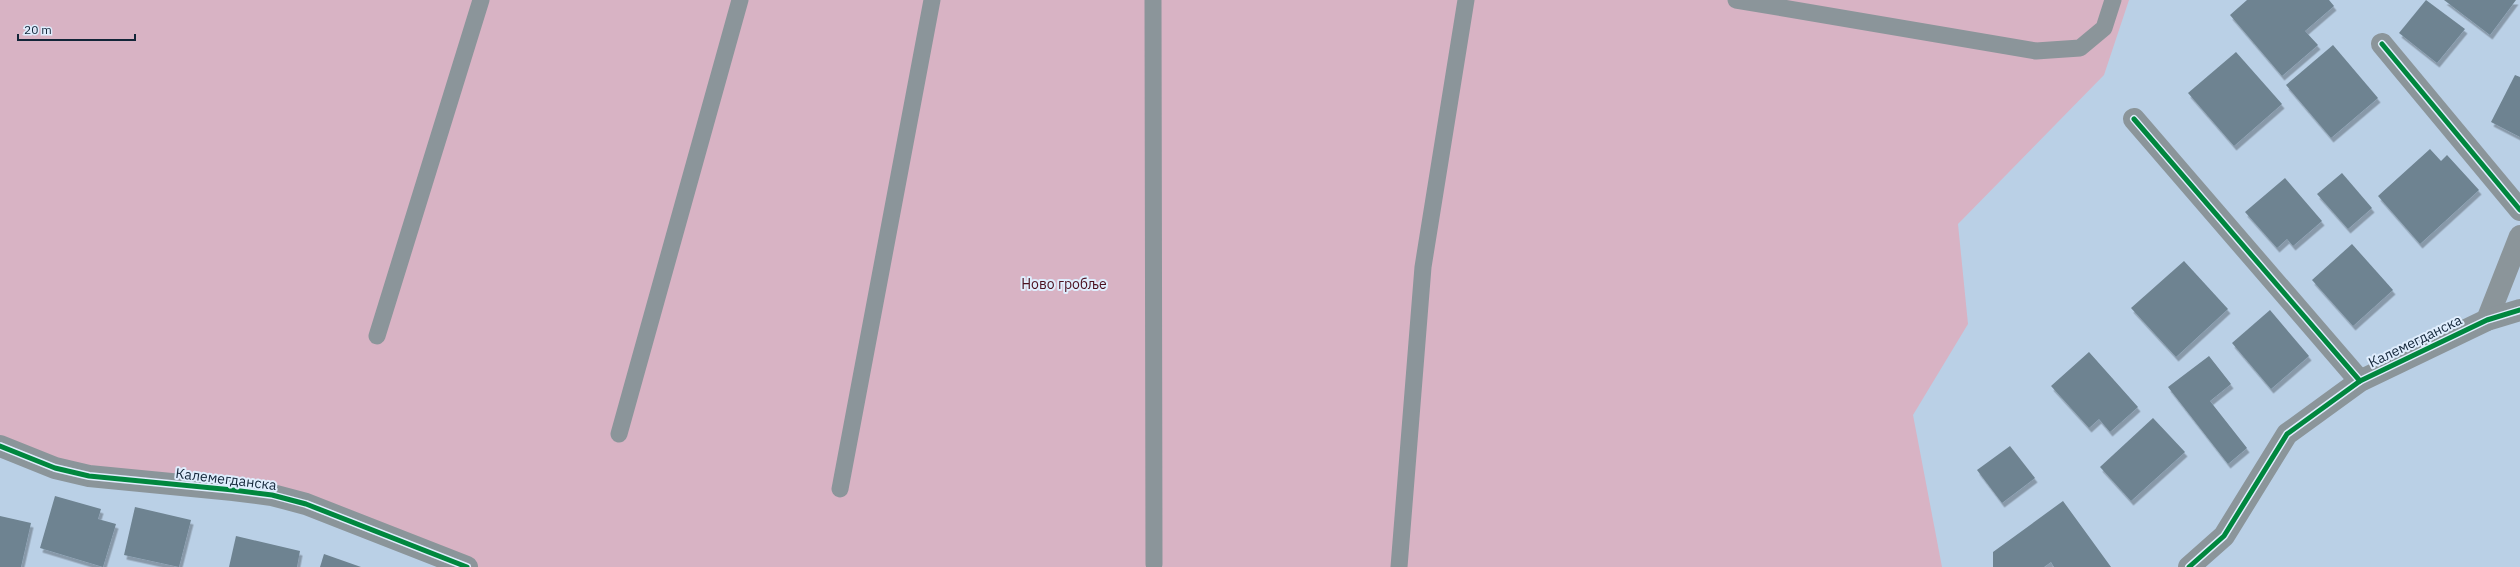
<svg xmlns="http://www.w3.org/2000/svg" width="2520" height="567" viewBox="0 0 2520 567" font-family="'IBM Plex Sans',sans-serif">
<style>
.green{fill:#d8b3c4}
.building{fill:#6e8391;filter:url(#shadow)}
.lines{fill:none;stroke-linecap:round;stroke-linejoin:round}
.service{stroke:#8b959a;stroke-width:17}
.minor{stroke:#8b959a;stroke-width:22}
.cycleway-casing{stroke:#dfedfd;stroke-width:8}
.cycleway{stroke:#00873e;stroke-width:5}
.labels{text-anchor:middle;stroke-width:4;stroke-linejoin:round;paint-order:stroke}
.park-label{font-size:14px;fill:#4c1120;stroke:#dfedfd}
.street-label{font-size:14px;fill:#122538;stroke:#dfedfd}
</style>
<defs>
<filter id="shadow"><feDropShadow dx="2.5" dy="4.5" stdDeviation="0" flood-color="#0004"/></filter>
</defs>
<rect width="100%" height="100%" fill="#bad0e6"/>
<path class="green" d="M0,0H2129L2104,75L1958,224L1968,324L1913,415L1942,567H467L306,504L89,476L0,446Z"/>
<g class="building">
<path d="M2247,0H2329L2334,6L2305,31L2318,45L2282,76L2230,15Z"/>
<path d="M2426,0L2465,29L2437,63L2399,33Z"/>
<path d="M2444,0H2516L2490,35Z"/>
<path d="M2333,45L2378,98L2331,138L2286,85Z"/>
<path d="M2236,52L2282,104L2234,146L2188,93Z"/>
<path d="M2515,75L2520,77V137L2491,122Z"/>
<path d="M2430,149L2441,161L2447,155L2479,190L2420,244L2378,196Z"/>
<path d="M2342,173L2372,208L2348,229L2317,194Z"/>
<path d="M2285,178L2322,221L2293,246L2287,239L2277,248L2245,212Z"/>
<path d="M2352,244L2393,290L2353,326L2312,280Z"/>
<path d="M2184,261L2228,309L2176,357L2131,308Z"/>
<path d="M2270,310L2309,356L2271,389L2232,343Z"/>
<path d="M2089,352L2138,407L2110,432L2099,419L2089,428L2051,386Z"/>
<path d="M2209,356L2231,384L2210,401L2247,448L2228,464L2168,387Z"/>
<path d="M2153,418L2185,452L2131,501L2100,467Z"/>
<path d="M2010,446L2035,478L2002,503L1977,470Z"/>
<path d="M55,496L101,509L98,519L116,524L103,567L40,548Z"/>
<path d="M2063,501L2111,567H2054L2051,562L2044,567H1993V552Z"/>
<path d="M135,507L191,520L179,567L124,555Z"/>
<path d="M0,516L31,523L21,567H0Z"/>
<path d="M236,536L300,551L297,567H229Z"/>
<path d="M324,554L361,567H320Z"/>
</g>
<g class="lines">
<g class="service">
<path d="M1153,0L1154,564"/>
<path d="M1736,0L2036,51L2080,48L2104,28L2113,0"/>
<path d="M377,336L481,0"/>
<path d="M619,434L740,0"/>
<path d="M840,489L932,0"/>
<path d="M1399,567L1423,267L1466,0"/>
</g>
<g class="minor">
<path d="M2382,44L2520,210"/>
<path d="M2134,119L2360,381"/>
<path d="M2487,320L2520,236"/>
<path d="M0,446L55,468L89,476L233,490L272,495L306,504L467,567"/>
<path d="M2189,567L2224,536L2287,434L2360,381L2487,320L2520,310"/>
</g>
<g class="cycleway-casing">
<g id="cycleway">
<path d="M2382,44L2520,210"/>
<path d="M2134,119L2360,381"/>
<path d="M0,446L55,468L89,476L233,490L272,495L306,504L467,567"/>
<path d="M2189,567L2224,536L2287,434L2360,381L2487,320L2520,310"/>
</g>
</g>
<use href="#cycleway" class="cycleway"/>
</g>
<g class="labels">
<g class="park-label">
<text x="1064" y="289">Ново гробље</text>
</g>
<g class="street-label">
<text transform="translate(2415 341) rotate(-26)" y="5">Калемегданска</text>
<text transform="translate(226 479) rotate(7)" y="5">Калемегданска</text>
</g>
</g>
<path d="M18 34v6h117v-6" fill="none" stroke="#122538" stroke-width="2"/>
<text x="24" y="34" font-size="12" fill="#122538" stroke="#dfedfd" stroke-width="3" paint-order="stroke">20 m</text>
</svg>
